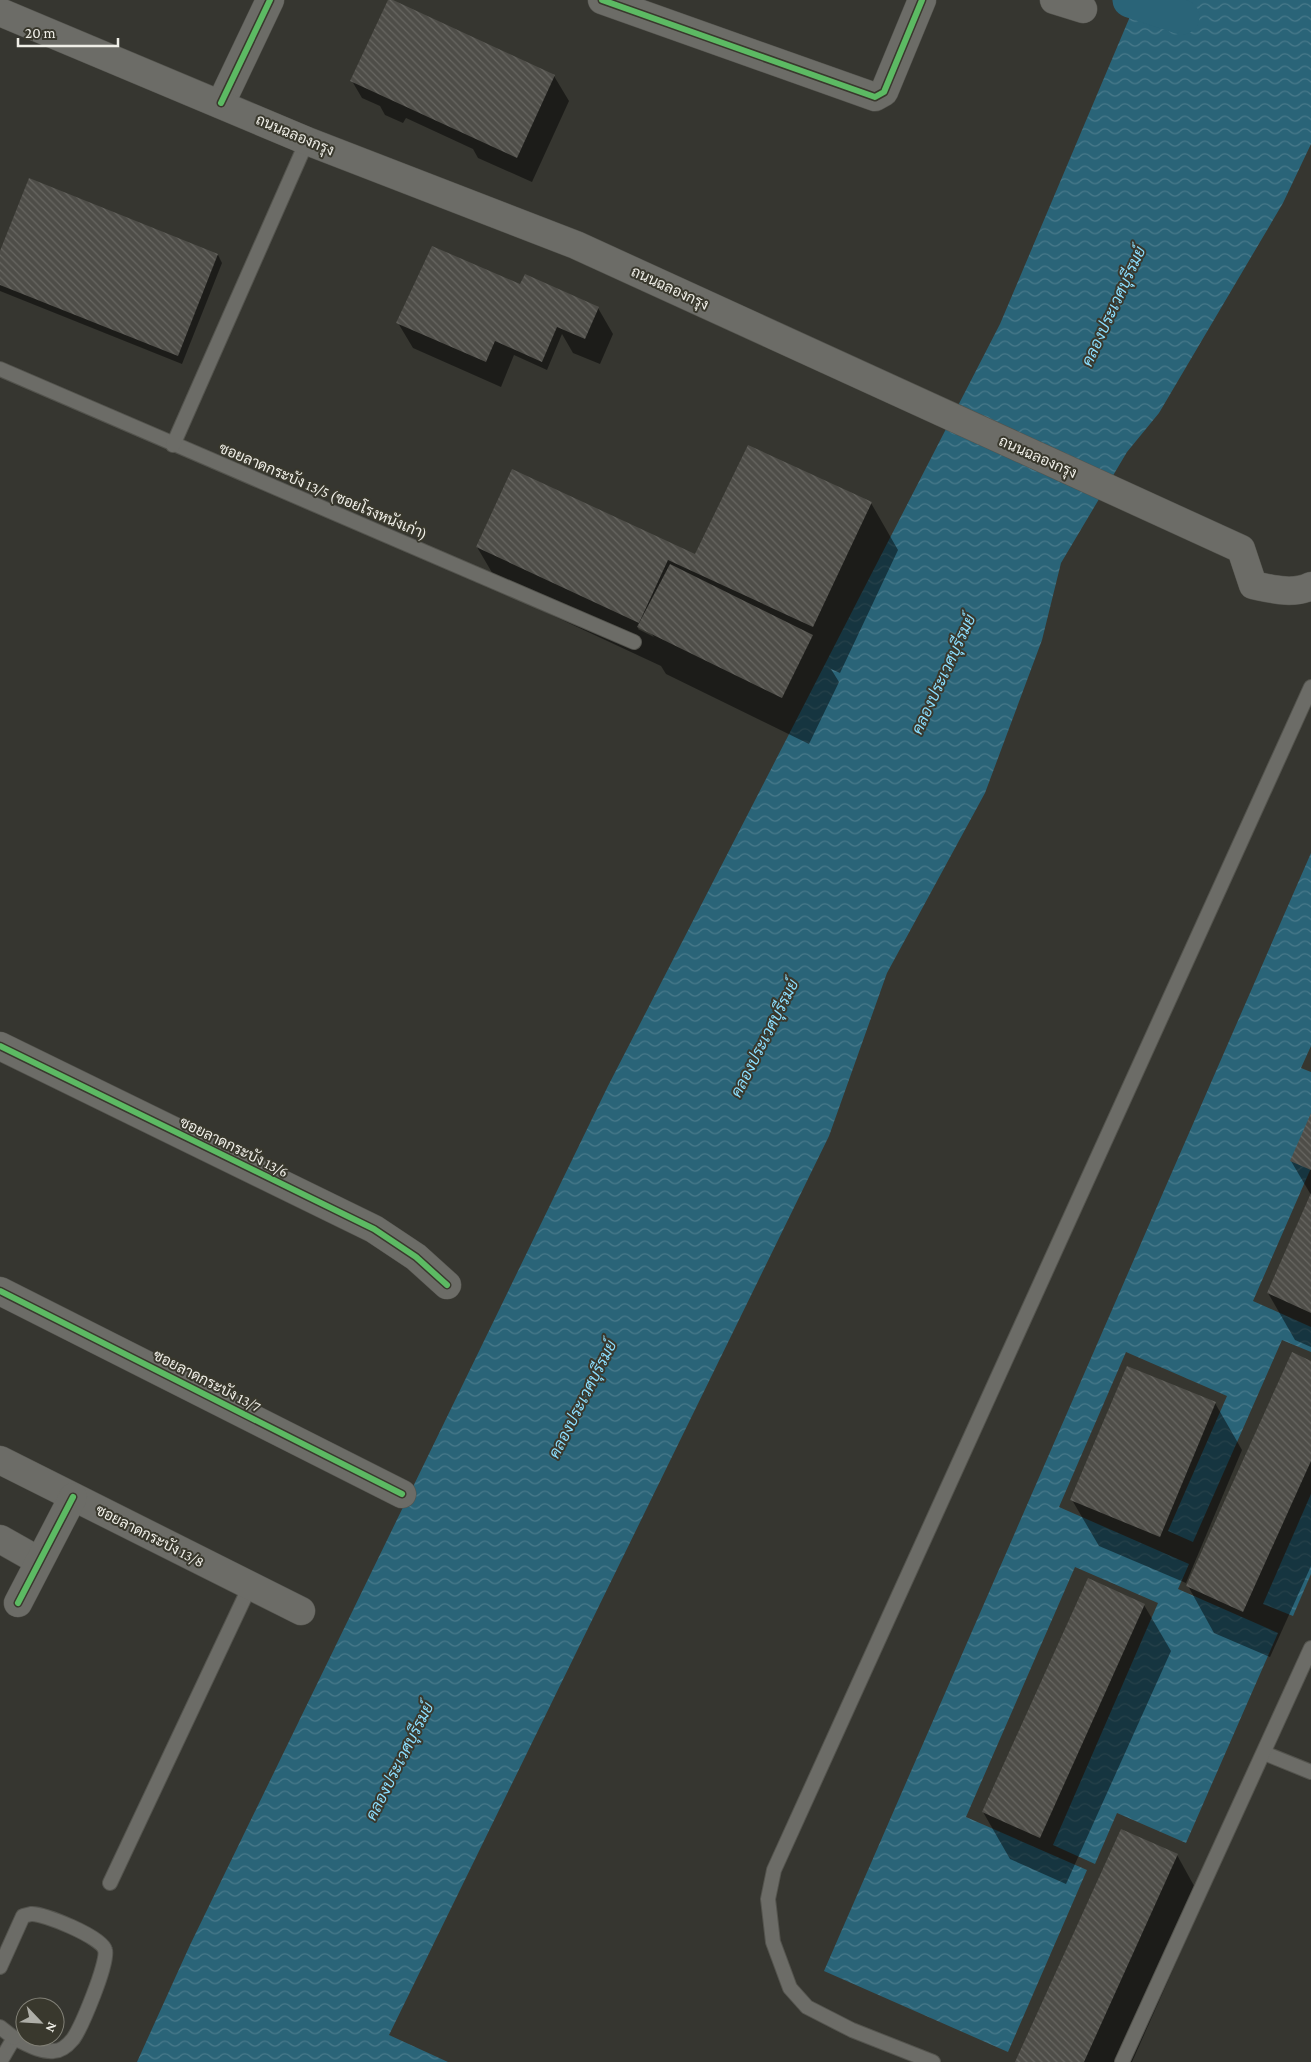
<svg xmlns="http://www.w3.org/2000/svg" width="1311" height="2062" viewBox="0 0 1311 2062" font-family="'Crimson Pro',Sarabun,serif">
<style>
.water{fill:url(#water-waves)}
.shadow{fill:#0007;fill-rule:evenodd}
.lines{fill:none;stroke-linecap:round;stroke-linejoin:round}
.canal{stroke:#2a6478;stroke-width:35}
.building{fill:url(#building-back-hatch)}
.lane-casing{stroke:#54544e;stroke-width:16}
.street-casing{stroke:#54544e;stroke-width:29}
.secondary-casing{stroke:#54544e;stroke-width:29}
.lane{stroke:#6c6c67;stroke-width:14}
.street{stroke:#6c6c67;stroke-width:28}
.secondary{stroke:#6c6c67;stroke-width:28}
.cycleway-casing{stroke:#39382d;stroke-width:9}
.cycleway{stroke:#5cba63;stroke-width:6}
.labels{text-anchor:middle;stroke-width:4;stroke-linejoin:round;paint-order:stroke}
.street-label{font-size:15px;fill:#efeee7;stroke:#39382d}
.water-label{font-size:16px;font-style:italic;fill:#8cdefe;stroke:#39382d}
</style>
<defs>
<pattern id="water-waves" width="16" height="10" patternUnits="userSpaceOnUse" patternTransform="scale(1.25)"><rect width="16" height="10" fill="#2a6478"/><path d="M0 5q4-4 8 0t8 0" fill="none" stroke="#497a8b"/></pattern>
<pattern id="building-back-hatch" width="6" height="6" patternUnits="userSpaceOnUse" patternTransform="scale(1.25)"><rect width="6" height="6" fill="#4e4d48"/><path d="M-1 5l2 2M0 0l6 6M5-1l2 2" fill="none" stroke="#686762"/></pattern>
</defs>
<rect width="100%" height="100%" fill="#363630"/>
<g class="water">
<path d="M1137,0H1311V144L1283,203L1159,413L1127,452L1061,563L1042,640L985,793L887,973L829,1136L389,2035L448,2062H137L190,1945L608,1086L1000,324Z"/>
<path d="M1311,853V1046L1301,1068L1311,1072V1168L1253,1301L1311,1327V1352L1282,1340L1193,1542L1168,1531L1227,1396L1126,1352L1059,1507L1189,1564L1178,1589L1278,1633L1186,1843L1117,1813L1095,1864L1053,1845L1158,1603L1075,1567L966,1817L1087,1870L1008,2052L824,1971Z"/>
<path d="M1311,1494V1574L1293,1616L1263,1604Z"/>
</g>
<g class="shadow">
<path d="M389,0L554,76L569,101L532,182L478,158L473,149L406,118L403,123L385,115L380,106L362,98L352,81Z"/>
<path d="M30,180L218,255L222,263L182,364L0,291V255Z"/>
<path d="M519,285L598,308L613,334L600,364L573,353L562,334L547,370L514,355L501,387L413,348L398,323Z"/>
<path d="M871,503L898,550L840,673L831,669L839,682L809,744L666,674L661,666L504,593L477,547L696,556ZM639,627L650,632L654,637L638,629Z"/>
<path d="M1311,1116V1195L1291,1161Z"/>
<path d="M1311,1196V1347L1295,1340L1268,1293Z"/>
<path d="M1311,1362V1566L1270,1657L1214,1633L1188,1586Z"/>
<path d="M1215,1403L1242,1450L1186,1583L1099,1546L1072,1500Z"/>
<path d="M1144,1605L1171,1651L1066,1884L1010,1859L983,1812Z"/>
<path d="M1177,1855L1203,1902L1132,2062H1017Z"/>
</g>
<g class="lines">
<path class="canal" d="M1130,0L1182,17"/>
</g>
<g class="building">
<path d="M388,0H393L555,75L517,158L350,81Z"/>
<path d="M29,178L218,254L178,356L0,285V251Z"/>
<path d="M432,246L520,284L525,274L599,307L585,339L557,327L542,362L495,341L486,362L396,323Z"/>
<path d="M748,445L872,502L813,627L668,560L639,623L476,547L512,469L695,554Z"/>
<path d="M670,564L813,635L782,698L637,627Z"/>
<path d="M1311,1113V1170L1290,1161Z"/>
<path d="M1311,1193V1313L1267,1293Z"/>
<path d="M1292,1352L1311,1361V1461L1243,1612L1186,1586Z"/>
<path d="M1127,1366L1216,1402L1160,1537L1070,1500Z"/>
<path d="M1088,1578L1145,1604L1040,1838L982,1812Z"/>
<path d="M1121,1829L1178,1854L1084,2062H1015Z"/>
</g>
<g class="lines">
<g class="lane-casing">
<g id="lane">
<path d="M0,369L634,642"/>
<path d="M173,445L307,141"/>
<path d="M1264,1753L1311,1772"/>
<path d="M110,1883L250,1586"/>
<path d="M0,1967L23,1916L31,1914C43,1913 102,1937 105,1950C109,1962 81,2028 73,2039C68,2045 62,2051 54,2051C41,2053 25,2043 14,2038L0,2062"/>
<path d="M0,2027L14,2038"/>
<path d="M933,2062L852,2030L807,2007L790,1988L773,1942L768,1899L774,1870L1311,687"/>
<path d="M1122,2062L1311,1648"/>
</g>
</g>
<g class="street-casing">
<g id="street">
<path d="M602,0L875,97L884,92L922,0"/>
<path d="M1054,0L1083,9"/>
<path d="M221,103L270,0"/>
<path d="M0,1046L374,1229L416,1257L447,1285"/>
<path d="M0,1291L402,1494"/>
<path d="M0,1460L301,1611"/>
<path d="M0,1539L39,1561"/>
<path d="M18,1603L73,1497"/>
</g>
</g>
<g class="secondary-casing">
<path id="secondary" d="M0,12L307,141L576,245L1241,549L1253,585C1272,589 1293,595 1311,586"/>
</g>
<use href="#lane" class="lane"/>
<use href="#street" class="street"/>
<use href="#secondary" class="secondary"/>
<g class="cycleway-casing">
<g id="cycleway">
<path d="M602,0L875,97L884,92L922,0"/>
<path d="M221,103L270,0"/>
<path d="M0,1046L374,1229L416,1257L447,1285"/>
<path d="M0,1291L402,1494"/>
<path d="M18,1603L73,1497"/>
</g>
</g>
<use href="#cycleway" class="cycleway"/>
</g>
<g class="labels">
<g class="street-label">
<text transform="translate(295 135) rotate(23)" y="5">ถนนฉลองกรุง</text>
<text transform="translate(670 288) rotate(25)" y="5">ถนนฉลองกรุง</text>
<text transform="translate(1038 457) rotate(24)" y="5">ถนนฉลองกรุง</text>
<text transform="translate(323 491) rotate(23)" y="5">ซอยลาดกระบัง 13/5 (ซอยโรงหนังเก่า)</text>
<text transform="translate(234 1147) rotate(26)" y="5">ซอยลาดกระบัง 13/6</text>
<text transform="translate(207 1381) rotate(27)" y="5">ซอยลาดกระบัง 13/7</text>
<text transform="translate(150 1536) rotate(27)" y="5">ซอยลาดกระบัง 13/8</text>
</g>
<g class="water-label">
<text transform="translate(1113 306) rotate(-65)" y="6">คลองประเวศบุรีรมย์</text>
<text transform="translate(943 674) rotate(-65)" y="6">คลองประเวศบุรีรมย์</text>
<text transform="translate(764 1038) rotate(-63)" y="6">คลองประเวศบุรีรมย์</text>
<text transform="translate(582 1399) rotate(-63)" y="6">คลองประเวศบุรีรมย์</text>
<text transform="translate(399 1761) rotate(-63)" y="6">คลองประเวศบุรีรมย์</text>
</g>
</g>
<g transform="translate(40 2022) rotate(115)"><circle r="24" fill="#39382d" stroke="#828177"/>
<path d="M0-4L9 19L0 12L-9 19Z" fill="#aeaea7"/>
<text y="-8" font-size="14" font-weight="bold" text-anchor="middle" fill="#efeee7">N</text>
</g>
<path d="M18 38v8h100v-8" fill="none" stroke="#efeee7" stroke-width="2.5"/>
<text x="25" y="38" font-size="15" fill="#efeee7" stroke="#39382d" stroke-width="4" paint-order="stroke">20 m</text>
</svg>
